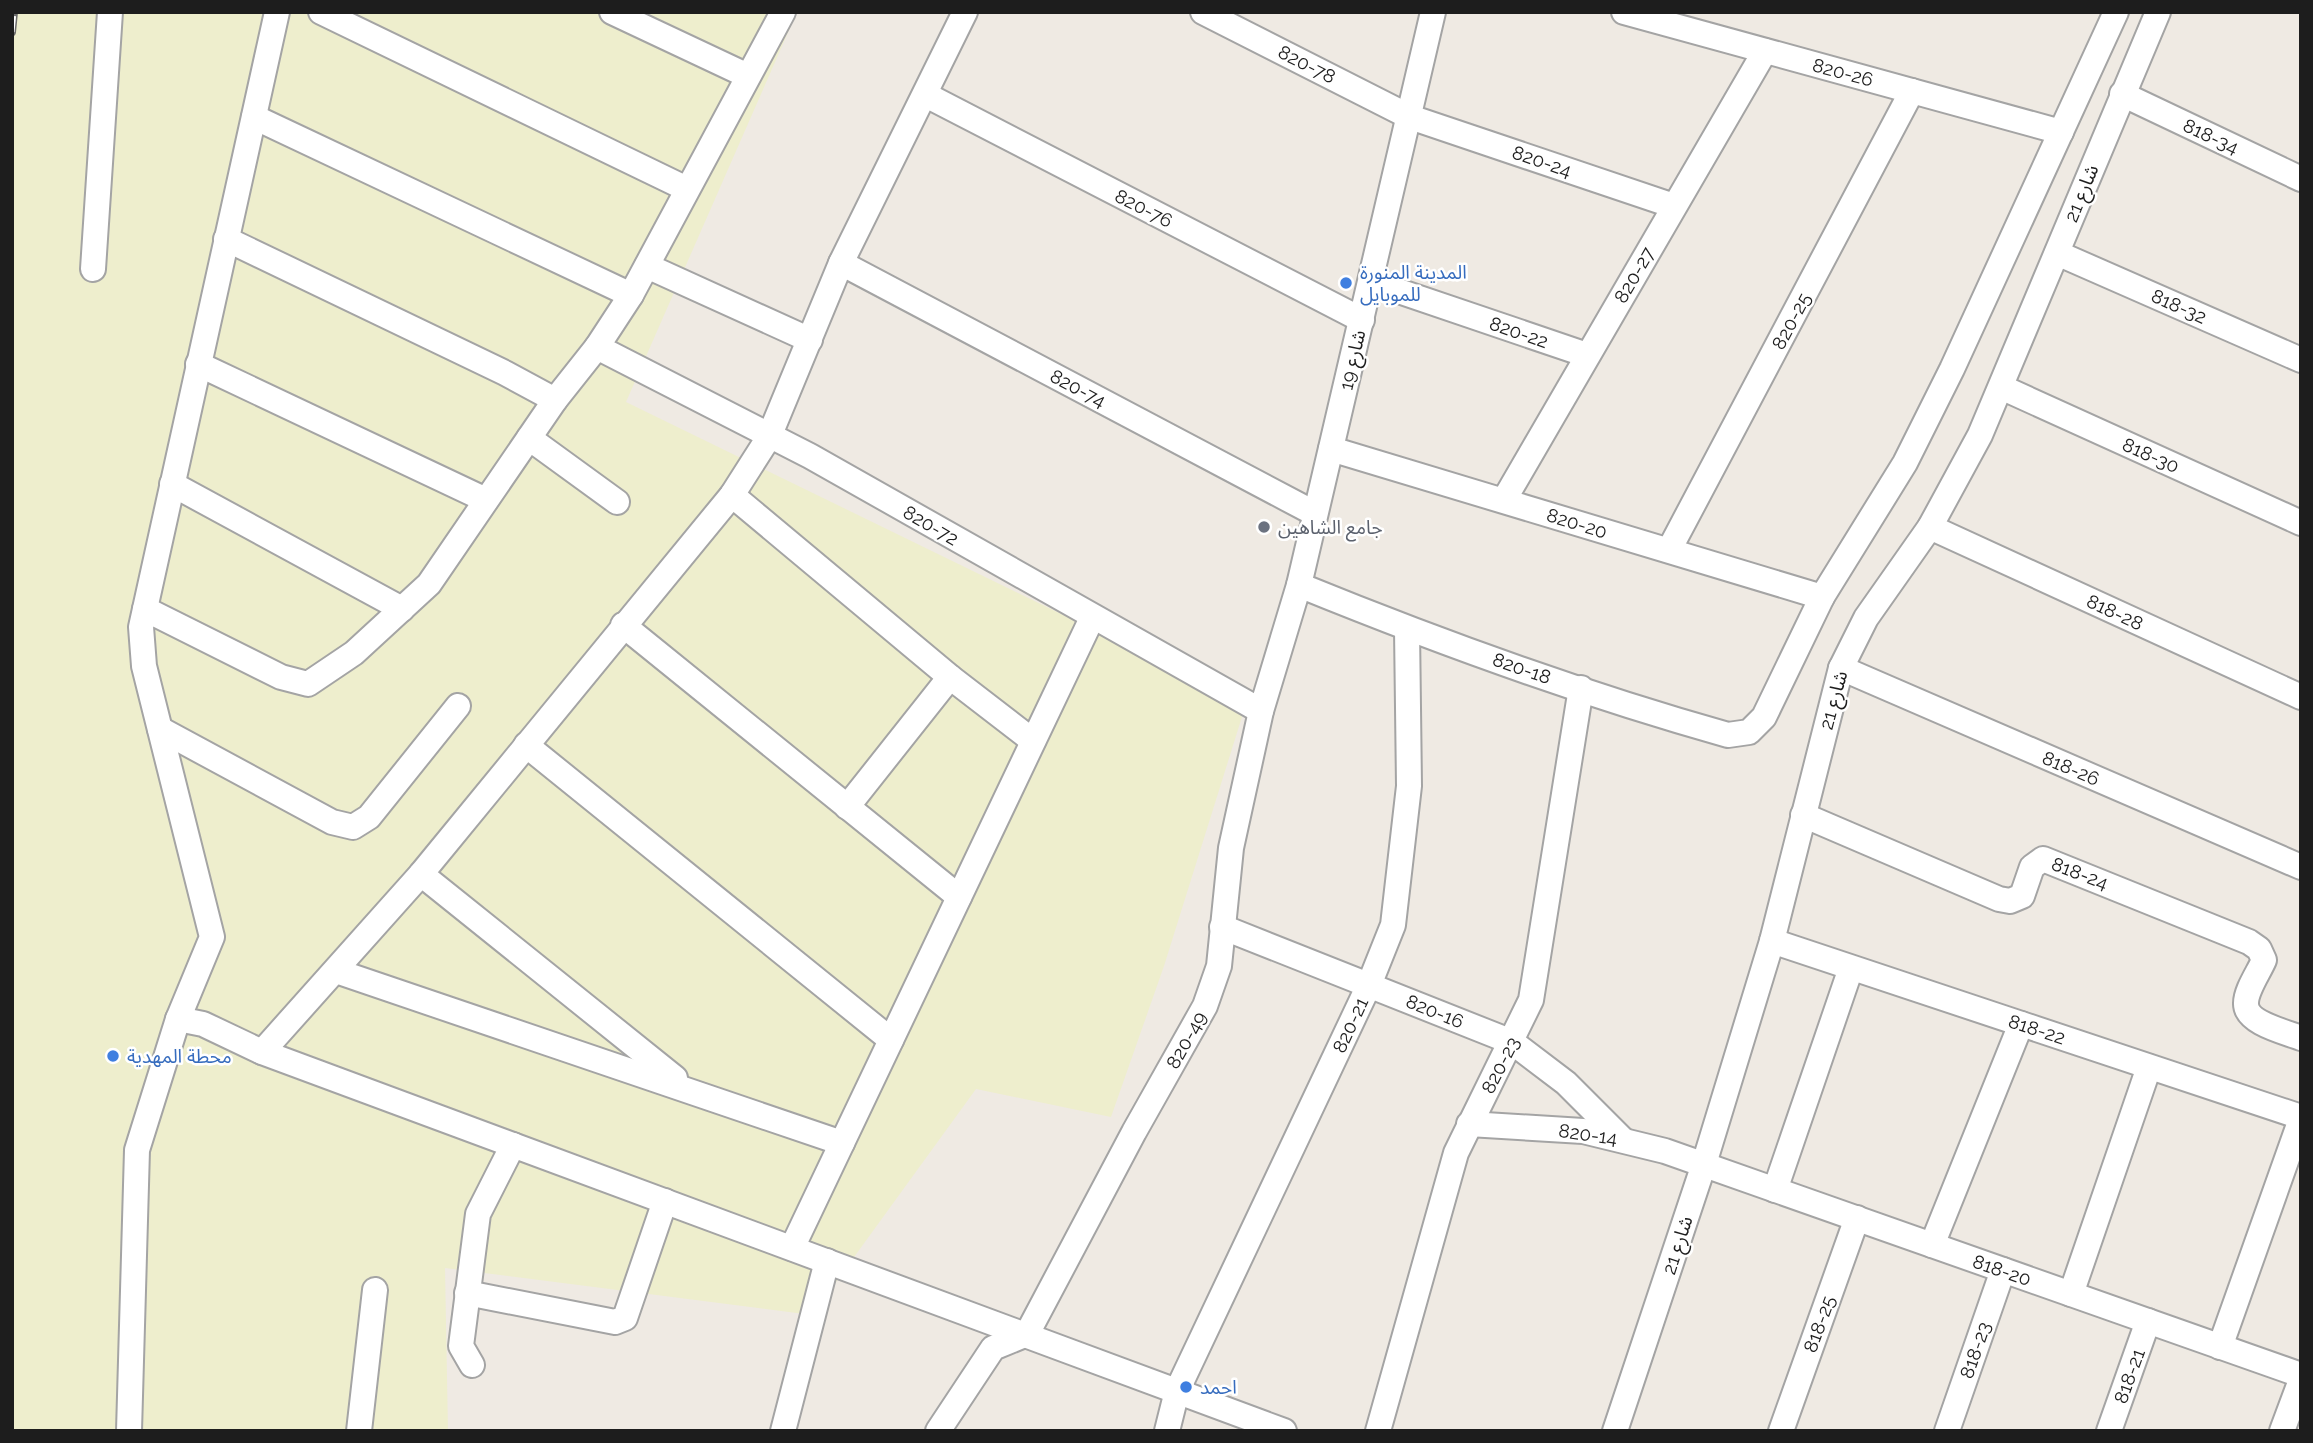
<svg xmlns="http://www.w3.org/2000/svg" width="2313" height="1443" viewBox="0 0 2313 1443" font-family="Raleway,'Noto Sans Arabic',sans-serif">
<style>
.farmland{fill:#eeeecd}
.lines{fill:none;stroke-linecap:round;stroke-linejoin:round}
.street-casing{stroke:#a4a4a4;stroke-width:28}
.street{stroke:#fff;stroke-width:24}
.rail-casing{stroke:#6b6b6b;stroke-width:8}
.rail{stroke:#fff;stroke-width:5;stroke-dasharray:16;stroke-linecap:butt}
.shop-dot{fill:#3f7fe0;stroke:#fff;stroke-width:2.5}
.worship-dot{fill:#6b7280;stroke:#fff;stroke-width:2.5}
.labels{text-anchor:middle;stroke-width:5;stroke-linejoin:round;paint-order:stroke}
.street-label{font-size:19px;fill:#1d1d1d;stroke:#fff}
.shop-label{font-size:19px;fill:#366cbe;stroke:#fff;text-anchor:start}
.worship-label{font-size:19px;fill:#5b616d;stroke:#fff;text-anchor:start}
</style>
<rect width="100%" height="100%" fill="#efeae3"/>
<path class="farmland" d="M12,12H797L626,402L1246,704L1164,966L1111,1117L976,1089L812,1315L445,1268L448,1431H12Z"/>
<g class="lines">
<g class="street-casing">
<g id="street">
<path d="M321,12L687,189"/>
<path d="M612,12L748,76"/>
<path d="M1203,12L1410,117L1674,206"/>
<path d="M1624,12L2061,132"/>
<path d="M2122,94L2301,179"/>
<path d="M926,95L1362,320"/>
<path d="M254,117L631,295"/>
<path d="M226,239L505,373L555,400L597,347L631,295L783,12"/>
<path d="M2057,253L2301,360"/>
<path d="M841,263L1314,513"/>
<path d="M647,266L810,340"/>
<path d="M93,269L110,12"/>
<path d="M1372,282L1587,355"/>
<path d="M597,347L810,456L1261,711"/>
<path d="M198,364L486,500"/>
<path d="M2001,387L2301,523"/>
<path d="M529,438L617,502"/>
<path d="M1331,449L1822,597"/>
<path d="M172,484L402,609"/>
<path d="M732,495L950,677"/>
<path d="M1504,500L1765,51"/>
<path d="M1930,527L2301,697"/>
<path d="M1669,550L1912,91"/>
<path d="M1299,585C1439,642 1582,694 1728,735L1749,732L1764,717L1822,597L1905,463L1952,369L2116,12"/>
<path d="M145,609L281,677L308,684L354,653L429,584L555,400"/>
<path d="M623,625L959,897"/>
<path d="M1841,668L2301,867"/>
<path d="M160,729L332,822L353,827L369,817L458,706"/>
<path d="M526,745L891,1040"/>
<path d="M847,807L950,677L1033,741"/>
<path d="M1803,815L1999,899L2010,901L2022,896L2032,867L2043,859L2249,942L2259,949L2264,960C2259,972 2246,990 2246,1003C2245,1023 2286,1032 2301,1038"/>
<path d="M421,874L675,1078"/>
<path d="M1222,927L1512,1042L1566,1083L1621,1138"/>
<path d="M1772,941L2301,1117"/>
<path d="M336,971L842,1143"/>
<path d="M178,1019L203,1024L262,1052L1284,1431"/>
<path d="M262,1052L421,874L732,495L769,437L841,263L965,12"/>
<path d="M1469,1124L1583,1131L1665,1151L2301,1375"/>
<path d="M1775,1190L1851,968"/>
<path d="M1932,1245L2021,1024"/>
<path d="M792,1248L1092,618"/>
<path d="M467,1293L615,1322L625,1318L665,1201"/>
<path d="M2071,1294L2149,1067"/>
<path d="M2220,1347L2301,1119"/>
<path d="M472,1365L461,1346L478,1214L513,1145"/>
<path d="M129,1431L137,1150L178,1019L212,937L144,666L141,627L277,12"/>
<path d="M359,1431L375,1290"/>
<path d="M783,1431L827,1261"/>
<path d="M938,1431L993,1348L1027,1334L1134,1132L1205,1006L1219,966L1231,848L1261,711L1299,585L1433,12"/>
<path d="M1167,1431L1177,1391L1369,985L1393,925L1409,786L1407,629"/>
<path d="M1378,1431L1456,1153L1531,1000L1581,688"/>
<path d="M1615,1431L1704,1164L1772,941L1841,668L1866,618L1930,527L1980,435L2158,12"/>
<path d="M1781,1431L1857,1218"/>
<path d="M1947,1431L2003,1270"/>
<path d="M2109,1431L2148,1321"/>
<path d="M2282,1431L2301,1380"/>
</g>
</g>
<use href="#street" class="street"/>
<g class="rail-casing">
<path id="rail" d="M12,32L14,12"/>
</g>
<use href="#rail" class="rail"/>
</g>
<g class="shop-dot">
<circle cx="1346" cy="283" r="7"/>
<circle cx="113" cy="1056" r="7"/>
<circle cx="1186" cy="1387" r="7"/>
</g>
<circle class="worship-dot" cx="1264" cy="527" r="7"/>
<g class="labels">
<g class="street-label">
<text transform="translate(1307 64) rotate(27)" y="7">820-78</text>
<text transform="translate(1843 72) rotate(15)" y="7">820-26</text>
<text transform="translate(2211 136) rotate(25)" y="7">818-34</text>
<text transform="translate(1542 161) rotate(19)" y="7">820-24</text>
<text transform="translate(2081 193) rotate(-68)" y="7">شارع 21</text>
<text transform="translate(1144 208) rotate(27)" y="7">820-76</text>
<text transform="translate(1634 275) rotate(-60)" y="7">820-27</text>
<text transform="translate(2179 306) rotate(24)" y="7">818-32</text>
<text transform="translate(1791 321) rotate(-62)" y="7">820-25</text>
<text transform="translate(1519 332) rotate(19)" y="7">820-22</text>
<text transform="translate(1352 360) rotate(-77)" y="7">شارع 19</text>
<text transform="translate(1078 388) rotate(28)" y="7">820-74</text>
<text transform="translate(2151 455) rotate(24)" y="7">818-30</text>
<text transform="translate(1577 523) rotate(17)" y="7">820-20</text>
<text transform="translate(931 525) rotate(30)" y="7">820-72</text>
<text transform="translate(2115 612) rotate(25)" y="7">818-28</text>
<text transform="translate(1522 668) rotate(19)" y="7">820-18</text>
<text transform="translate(1833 700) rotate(-75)" y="7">شارع 21</text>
<text transform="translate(2071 768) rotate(23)" y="7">818-26</text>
<text transform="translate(2080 873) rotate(21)" y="7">818-24</text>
<text transform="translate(1435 1011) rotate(22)" y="7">820-16</text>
<text transform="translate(1350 1025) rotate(-65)" y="7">820-21</text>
<text transform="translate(2037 1029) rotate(18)" y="7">818-22</text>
<text transform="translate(1186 1040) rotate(-61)" y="7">820-49</text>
<text transform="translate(1500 1065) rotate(-63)" y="7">820-23</text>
<text transform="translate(1588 1134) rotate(8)" y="7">820-14</text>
<text transform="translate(1677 1245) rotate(-72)" y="7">شارع 21</text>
<text transform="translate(2002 1270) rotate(19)" y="7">818-20</text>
<text transform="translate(1819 1324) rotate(-70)" y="7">818-25</text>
<text transform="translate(1975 1350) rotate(-71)" y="7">818-23</text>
<text transform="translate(2129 1376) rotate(-70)" y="7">818-21</text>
</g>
<g class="shop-label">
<text x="1360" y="279">المدينة المنورة<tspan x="1360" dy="22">للموبايل</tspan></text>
<text x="127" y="1063">محطة المهدية</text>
<text x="1200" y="1394">احمد</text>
</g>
<g class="worship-label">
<text x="1278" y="534">جامع الشاهين</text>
</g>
</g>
<rect width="2313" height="1443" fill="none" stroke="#1d1d1d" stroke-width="28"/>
</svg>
